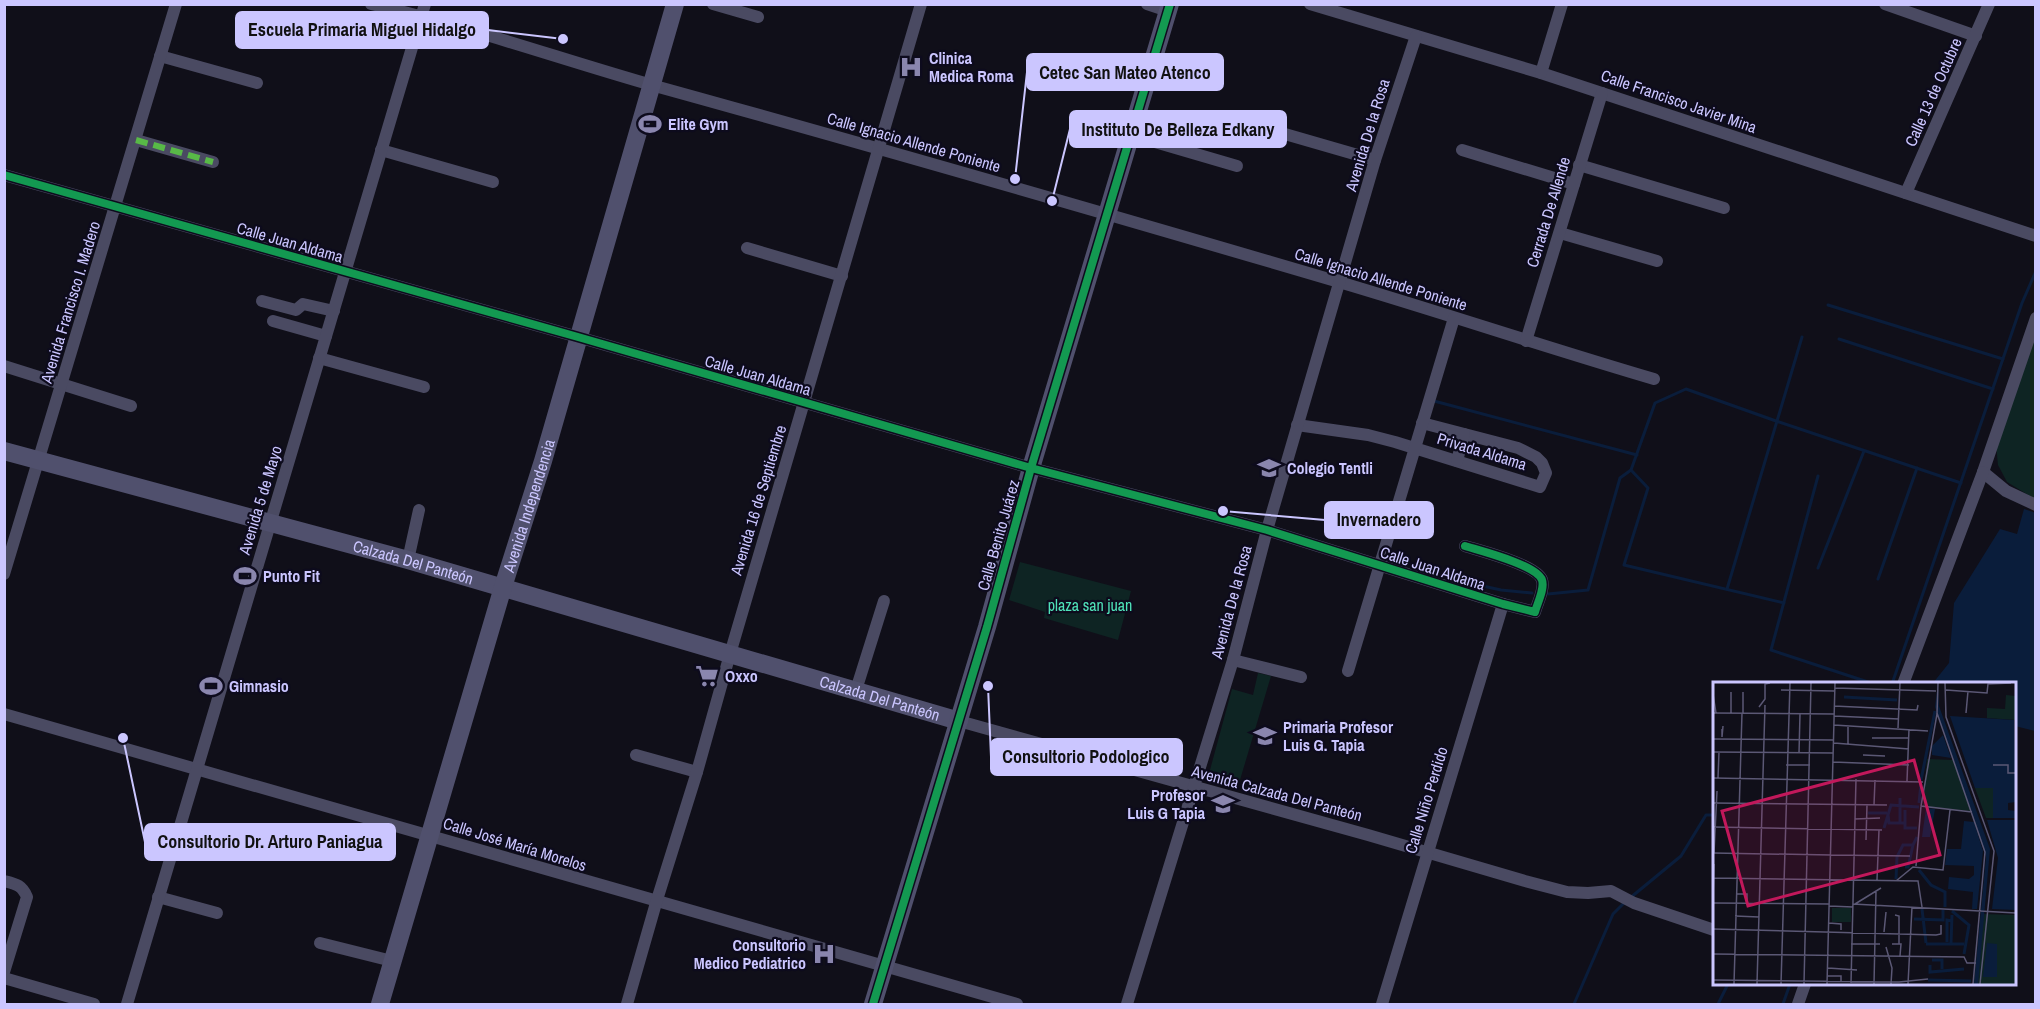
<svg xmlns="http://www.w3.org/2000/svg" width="2040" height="1009" viewBox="0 0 2040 1009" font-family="'Archivo Narrow',sans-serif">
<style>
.green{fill:#0e2423}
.water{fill:#0a1d3b}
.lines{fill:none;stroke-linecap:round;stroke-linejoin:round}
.stream{stroke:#0a1d3b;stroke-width:3}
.street{stroke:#4a4a62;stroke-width:12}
.secondary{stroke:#50506d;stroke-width:18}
.quiet{stroke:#58b947;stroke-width:6;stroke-dasharray:12 6;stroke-linecap:butt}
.cycleway-casing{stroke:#0d0b1d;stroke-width:11}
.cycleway{stroke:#139951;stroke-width:8}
.labels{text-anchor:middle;stroke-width:4.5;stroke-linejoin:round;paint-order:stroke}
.poi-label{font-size:16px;font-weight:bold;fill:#cbc6ff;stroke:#0d0b1d;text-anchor:start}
.street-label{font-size:16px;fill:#cbc6ff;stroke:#0d0b1d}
.park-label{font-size:16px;fill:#4fe2b9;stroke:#0d0b1d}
.inset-river{fill:none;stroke:#0a1d3b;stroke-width:3}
.inset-road{fill:none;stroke:#5b5875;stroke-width:1.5}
.view{fill:#c2185b;fill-opacity:0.15;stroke:#c2185b;stroke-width:3}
.inset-edge{fill:none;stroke:#cbc6ff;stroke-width:3}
.leader{fill:none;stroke:#cbc6ff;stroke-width:2}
.callout-dot{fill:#cbc6ff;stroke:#0d0b1d;stroke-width:2}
.callout{fill:#cbc6ff;stroke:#cbc6ff;stroke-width:2}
.callout-label{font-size:18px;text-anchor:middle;font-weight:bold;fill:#111}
</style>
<rect width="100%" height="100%" fill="#100f19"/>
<g class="green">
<path d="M2035,332V499L2007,482L1998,465L1996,444Z"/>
<path d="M1020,562L1131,591L1118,640L1044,618L1045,612L1009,600Z"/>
<path d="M1258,673L1271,676L1237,790L1207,781L1232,689L1253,695Z"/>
</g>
<path class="water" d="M2024,509L2036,513L2035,731L2015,726L2014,684L1933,683L1949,663L1954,603L2000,529L2017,534Z"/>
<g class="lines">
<g class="stream">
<path d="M1828,305L2003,359"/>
<path d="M1839,339L1993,389"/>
<path d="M1434,401L1637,455"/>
<path d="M1631,470L1648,488L1624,565L1784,603"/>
<path d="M1818,476L1771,650L1874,684"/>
<path d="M1818,568L1864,451"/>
<path d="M1451,579L1501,590L1532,593"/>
<path d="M1878,579L1917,468"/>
<path d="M1727,589L1802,337"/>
<path d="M1548,594L1588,590L1620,478L1631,470L1655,403L1686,389L1776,421L1961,483"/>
<path d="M1892,684L2022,303L2036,271"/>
<path d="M1630,898L1681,856L1706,815H1714"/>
<path d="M1574,1004L1613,914L1625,902"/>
<path d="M1718,1004L1728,984"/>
<path d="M1783,1004L1790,984"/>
</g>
<g class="street">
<path d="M371,4C467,26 560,59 655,86C883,149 1111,215 1339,282C1444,313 1548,348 1654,379"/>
<path d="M713,4L758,17"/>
<path d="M1147,4L1168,11"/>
<path d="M1310,4L1541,73L2036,236"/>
<path d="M1885,4L1976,36"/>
<path d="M160,56L257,83"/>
<path d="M1541,73L1562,4"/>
<path d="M1278,132L1375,160"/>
<path d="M1131,135L1237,166"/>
<path d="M136,140L213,162"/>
<path d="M381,150L493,182"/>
<path d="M1462,150L1574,184"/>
<path d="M1579,165L1724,208"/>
<path d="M4,175L578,337L1031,468L1267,530L1503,604L1535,612C1537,604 1545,589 1542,580C1537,565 1481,551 1465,546"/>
<path d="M1906,193L1989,4"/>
<path d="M1560,233L1657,261"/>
<path d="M747,248L842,276"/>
<path d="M262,301L296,310L303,304L334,311"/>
<path d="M2036,318L1983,472L2006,491L2036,505"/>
<path d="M273,321L326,336"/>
<path d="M1526,341L1602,93"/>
<path d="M319,358L424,387"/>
<path d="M4,366L131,406"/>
<path d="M1297,425L1368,435L1395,442L1540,487L1546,473L1542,463L1536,457L1518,448L1422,423"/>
<path d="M1457,461L1464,434"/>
<path d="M408,560L419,510"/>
<path d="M4,574L176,4"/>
<path d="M1233,660L1301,677"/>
<path d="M1348,671L1454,318"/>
<path d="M1903,684L1983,472"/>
<path d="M856,690L884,601"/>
<path d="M4,714C342,812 679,910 1017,1004"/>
<path d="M959,721L1368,835L1525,881L1567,892L1588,893L1611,891L1634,903L1714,930"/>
<path d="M636,755L697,772"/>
<path d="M4,881C16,884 22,885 27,897L4,972"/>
<path d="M158,897L217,913"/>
<path d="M320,943L392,961"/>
<path d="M4,978L94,1004"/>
<path d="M127,1004L425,4"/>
<path d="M627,1004L656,903L697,772L730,654L921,4"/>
<path d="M1127,1004L1233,660L1267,530L1375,160L1416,36"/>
<path d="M1382,1004L1503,604"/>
<path d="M1798,1004L1805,984"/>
</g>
<g class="secondary">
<path id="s1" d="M4,451L408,560L959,721"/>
<path id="s2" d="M380,1004L503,587L543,461L675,4"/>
<path d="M873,1004L987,627L1031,468L1170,4"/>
</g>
<path class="quiet" d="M136,140L213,162"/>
<g class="cycleway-casing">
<g id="cycleway">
<path d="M4,175L578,337L1031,468L1267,530L1503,604L1535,612C1537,604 1545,589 1542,580C1537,565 1481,551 1465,546"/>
<path d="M873,1004L987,627L1031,468L1170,4"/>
</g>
</g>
<use href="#cycleway" class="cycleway"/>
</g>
<defs>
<g id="hospital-bare" transform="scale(1.8)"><path d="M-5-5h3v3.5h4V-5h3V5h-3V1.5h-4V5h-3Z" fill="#8a86ae" stroke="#0d0b1d" stroke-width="2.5" paint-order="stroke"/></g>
<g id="stadium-bare" transform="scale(1.8)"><path d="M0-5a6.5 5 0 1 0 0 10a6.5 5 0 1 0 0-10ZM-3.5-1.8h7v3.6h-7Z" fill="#8a86ae" stroke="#0d0b1d" stroke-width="2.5" paint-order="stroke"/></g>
<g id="school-bare" transform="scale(1.8)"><path d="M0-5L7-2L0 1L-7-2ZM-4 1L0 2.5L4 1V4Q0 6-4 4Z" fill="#8a86ae" stroke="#0d0b1d" stroke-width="2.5" paint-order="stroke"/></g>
<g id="supermarket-bare" transform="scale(1.8)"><path d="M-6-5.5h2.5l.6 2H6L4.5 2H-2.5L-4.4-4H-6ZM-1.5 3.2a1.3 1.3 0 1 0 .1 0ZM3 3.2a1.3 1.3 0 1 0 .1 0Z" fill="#8a86ae" stroke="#0d0b1d" stroke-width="2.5" paint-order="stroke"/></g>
</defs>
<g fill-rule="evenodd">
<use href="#hospital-bare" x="911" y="67"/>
<use href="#stadium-bare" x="650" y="124"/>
<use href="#school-bare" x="1269" y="468"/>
<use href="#stadium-bare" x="245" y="576"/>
<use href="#supermarket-bare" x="707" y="676"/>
<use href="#stadium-bare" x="211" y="686"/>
<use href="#school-bare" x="1265" y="736"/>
<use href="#school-bare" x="1223" y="804"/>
<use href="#hospital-bare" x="824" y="954"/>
</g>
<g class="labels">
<g class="poi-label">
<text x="929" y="64">Clinica<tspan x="929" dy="18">Medica Roma</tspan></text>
<text x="668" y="130">Elite Gym</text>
<text x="1287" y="474">Colegio Tentli</text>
<text x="263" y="582">Punto Fit</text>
<text x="725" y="682">Oxxo</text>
<text x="229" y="692">Gimnasio</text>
<text x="1283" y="733">Primaria Profesor<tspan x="1283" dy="18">Luis G. Tapia</tspan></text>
<text x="1205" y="801" text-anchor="end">Profesor<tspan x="1205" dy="18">Luis G Tapia</tspan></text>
<text x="806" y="951" text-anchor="end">Consultorio<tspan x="806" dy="18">Medico Pediatrico</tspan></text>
</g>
<g class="street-label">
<text transform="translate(1933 92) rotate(-66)" y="6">Calle 13 de Octubre</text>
<text transform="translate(1679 101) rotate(19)" y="6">Calle Francisco Javier Mina</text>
<text transform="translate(1367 135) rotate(-73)" y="6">Avenida De la Rosa</text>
<text transform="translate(914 142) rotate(16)" y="6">Calle Ignacio Allende Poniente</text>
<text transform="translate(1548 212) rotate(-73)" y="6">Cerrada De Allende</text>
<text transform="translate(290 242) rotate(16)" y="6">Calle Juan Aldama</text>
<text transform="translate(1381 279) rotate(17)" y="6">Calle Ignacio Allende Poniente</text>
<text transform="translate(70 302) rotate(-73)" y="6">Avenida Francisco I. Madero</text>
<text transform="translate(758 375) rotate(16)" y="6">Calle Juan Aldama</text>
<text transform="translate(1482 451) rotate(17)" y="6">Privada Aldama</text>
<text transform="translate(260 500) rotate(-73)" y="6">Avenida 5 de Mayo</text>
<text transform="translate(758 500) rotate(-73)" y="6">Avenida 16 de Septiembre</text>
<text dy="6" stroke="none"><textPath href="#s2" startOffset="520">Avenida Independencia</textPath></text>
<text transform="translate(998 535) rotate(-74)" y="6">Calle Benito Juárez</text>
<text dy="6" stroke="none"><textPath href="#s1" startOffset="424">Calzada Del Panteón</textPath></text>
<text transform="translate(1433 568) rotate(18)" y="6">Calle Juan Aldama</text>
<text transform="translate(1231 602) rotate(-75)" y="6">Avenida De la Rosa</text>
<text dy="6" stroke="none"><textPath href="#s1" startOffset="910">Calzada Del Panteón</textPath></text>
<text transform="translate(1277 793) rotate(15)" y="6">Avenida Calzada Del Panteón</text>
<text transform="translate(1426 800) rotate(-73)" y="6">Calle Niño Perdido</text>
<text transform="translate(515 844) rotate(17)" y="6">Calle José María Morelos</text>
</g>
<g class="park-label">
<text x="1090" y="611">plaza san juan</text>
</g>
</g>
<g transform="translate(1713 682)">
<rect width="303" height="303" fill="#100f19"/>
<path d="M293,13L303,14V38L274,36V26L292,27ZM214,77L240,78L258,129L210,124ZM262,106H280V136H273ZM119,226H138V240H119ZM268,232L303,233V302H261Z" fill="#0e2423"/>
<path d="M225,1L226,24L277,167L265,302H261L273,175L222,25ZM237,34L301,38L303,120L295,121V128L303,129V136H280V106H262ZM230,53L238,76L219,73V64ZM213,126L222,127L217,155H209ZM274,138H303V228L279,227L285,176ZM251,139L261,140L270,169L264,227H259L260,210L235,207L236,195L256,197L261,193V184L232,183L234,167H248ZM274,261L284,262V295H270Z" fill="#0a1d3b"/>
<path class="inset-river" d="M131,15L184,18M208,98L222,29M206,121L208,102M192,128V146H204M155,131H174M175,133L176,141H192M187,140V116M171,146L178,123L206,125M192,185H195L200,163M206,188L218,203L232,210V225M183,197L184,175L190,163H200L204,155M209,227L213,261M239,229L256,243L251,272M201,237L230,238V228M234,260V238L239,239M238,261L239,233M213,262H251M219,278H229V287M217,283V290L251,287M215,298L258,299"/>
<path class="inset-road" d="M225,1L224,32L208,124L259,130M232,1L233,35L281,169L267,302M122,6L223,9M68,8L122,9M233,8L274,11L275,2L298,1M18,10V31M0,12L3,31M121,24L204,28L205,23M46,25L52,17V2L57,1M0,31L121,32M30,31V10M224,31L272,170L260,302M253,31L255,9M121,34L186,37M121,43L215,49M185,46L187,1M9,47V55L10,44M159,56H196M0,57L121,58M121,61L196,67M135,62V44M0,70L120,71M86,71L87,32M150,73L172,74M120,80L196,83M73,83H97M280,83H295V91H303M0,96L210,100M5,96L6,70M194,99L196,47M0,121L174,123M161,123L162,98M142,137L167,136M0,145L169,148M153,158L154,123M0,171L118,173M1,171L4,109M118,173L197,174M203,184L208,124M0,196L205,199L209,225M164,198L166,148M183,199L200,185L230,188L237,128M23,212H34V221M0,217L1,182M0,221L116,222M140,222L303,231M142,222L168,206M116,224L140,225M182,233L186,234V262M22,234L46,235M116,241L128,242V248M0,247L223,253L228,252V243M171,250L173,230M138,262H167M179,262H188L187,274M173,265L179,286L178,302M0,272L251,275L254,281H263M115,286L144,288M114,294H128V300M0,298L186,300L215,297M138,301L143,97M21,302L29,31M44,302L52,23M68,302L77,1M91,302L98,1M114,302L122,1M161,302L163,209M195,302L199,225"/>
<path class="view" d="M201,78L227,173L35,224L9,129Z"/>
<rect width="303" height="303" class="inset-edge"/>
</g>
<path class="leader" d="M563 39L488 30M1015 179L1027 72M1052 201L1070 129M1223 511L1325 520M988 686L991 757M123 738L145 842"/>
<g class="callout-dot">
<circle cx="563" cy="39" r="6"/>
<circle cx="1015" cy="179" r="6"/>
<circle cx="1052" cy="201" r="6"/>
<circle cx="1223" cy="511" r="6"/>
<circle cx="988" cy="686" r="6"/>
<circle cx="123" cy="738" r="6"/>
</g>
<g class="callout">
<rect x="236" y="12" width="252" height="36" rx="6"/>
<rect x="1027" y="54" width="196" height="36" rx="6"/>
<rect x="1070" y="111" width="216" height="36" rx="6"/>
<rect x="1325" y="502" width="108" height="36" rx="6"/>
<rect x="991" y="739" width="191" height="36" rx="6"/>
<rect x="145" y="824" width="250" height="36" rx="6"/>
</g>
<g class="callout-label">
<text x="362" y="36">Escuela Primaria Miguel Hidalgo</text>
<text x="1125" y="79">Cetec San Mateo Atenco</text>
<text x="1178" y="136">Instituto De Belleza Edkany</text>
<text x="1379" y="526">Invernadero</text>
<text x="1086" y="763">Consultorio Podologico</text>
<text x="270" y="848">Consultorio Dr. Arturo Paniagua</text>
</g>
<rect width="2040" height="1009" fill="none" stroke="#cbc6ff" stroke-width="12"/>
</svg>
